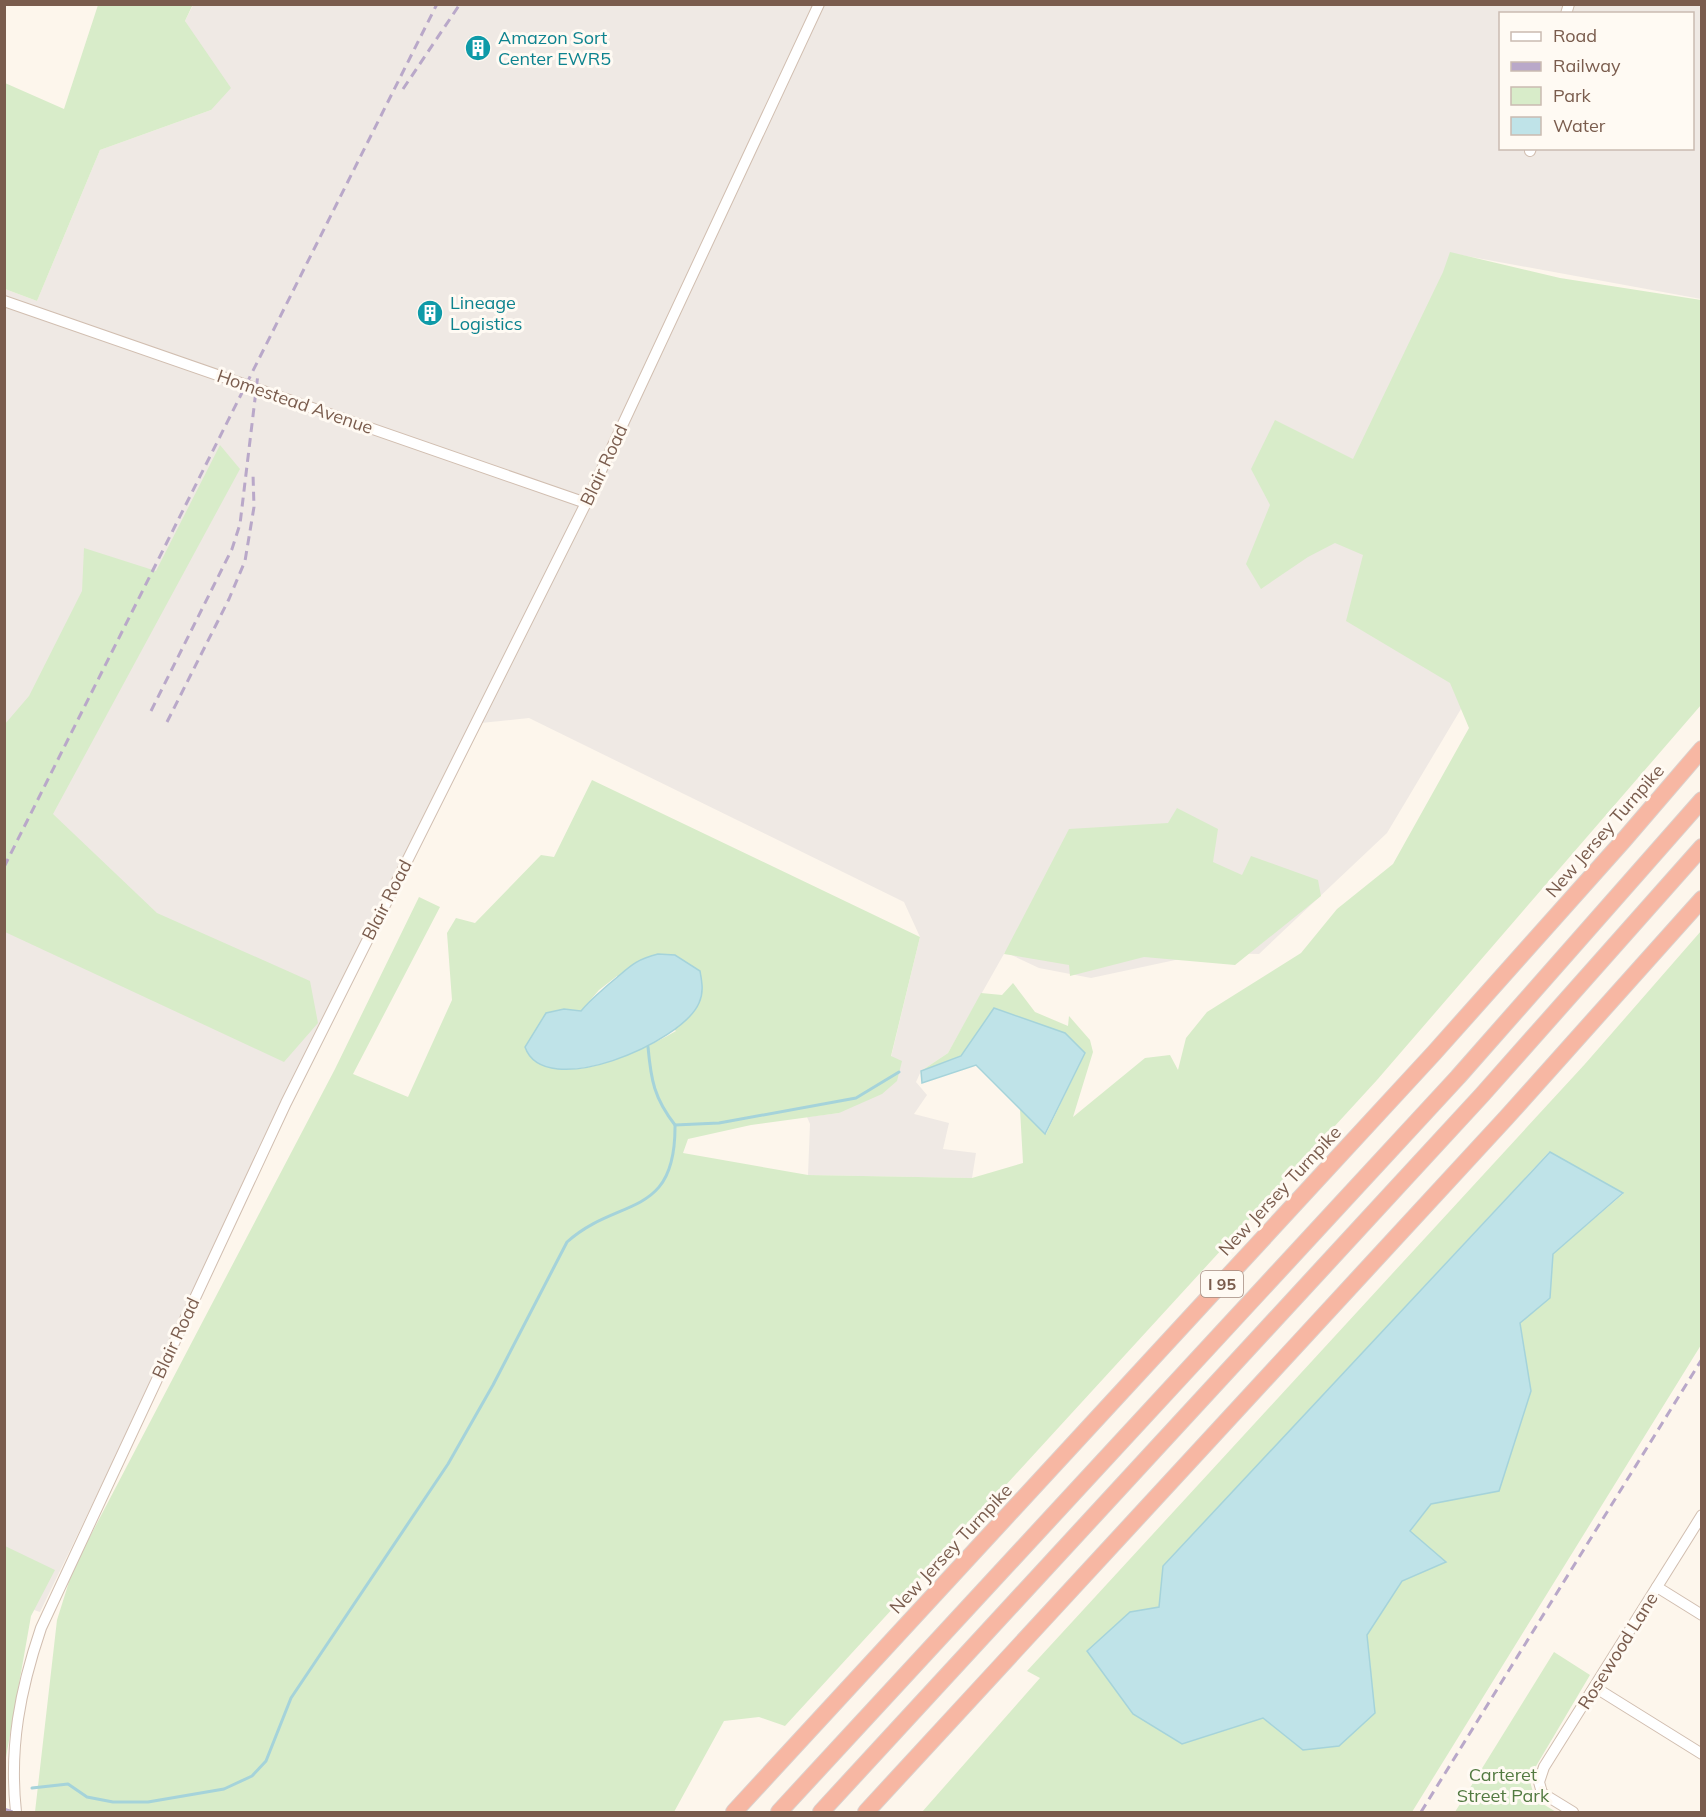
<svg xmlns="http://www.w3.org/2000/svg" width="1706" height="1817" viewBox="0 0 1706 1817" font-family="Mulish,sans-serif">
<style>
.industrial{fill:#efe9e4;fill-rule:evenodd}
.green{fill:#d8ecc9;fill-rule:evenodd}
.water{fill:#bfe3e8;stroke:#a5d3da;stroke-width:1.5}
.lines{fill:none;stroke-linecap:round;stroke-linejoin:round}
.stream{stroke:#a5d3da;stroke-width:3}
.minor-casing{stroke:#d1beb0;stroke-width:12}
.highway-casing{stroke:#dad1cd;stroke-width:18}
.minor{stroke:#fff;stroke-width:10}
.highway{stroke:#f7b7a3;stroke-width:16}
.rail{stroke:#b9a8c9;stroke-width:3;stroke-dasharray:9 6;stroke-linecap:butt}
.labels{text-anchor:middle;stroke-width:6;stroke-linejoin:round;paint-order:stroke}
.shield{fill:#fffaf3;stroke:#a28b7f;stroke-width:1.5}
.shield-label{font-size:16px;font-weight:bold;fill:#7a5c4d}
.culture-label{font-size:18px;fill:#0d838f;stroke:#fffaf3;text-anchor:start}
.street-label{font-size:18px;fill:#7a5c4d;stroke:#fffaf3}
.park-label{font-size:18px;fill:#537a41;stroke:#fffaf3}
</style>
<rect width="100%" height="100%" fill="#fdf6ec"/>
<path class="industrial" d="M193,5H1701V299L1450,253L1696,315L1387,833L1259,954L1208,953L1091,978L1039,968L1005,952L948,1053L921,1071L916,1082L927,1095L914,1114L949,1123L943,1149L976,1153L972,1178L808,1175L810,1124L807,1117L839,1113L891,1057L920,937L904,902L529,718L481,723L273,1132L40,1612L5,1600V289L37,301L100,150L211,110L185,21ZM1500,14H1692V148H1500Z"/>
<g class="green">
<path d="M193,4L185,21L231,88L211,110L100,150L37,301L5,289V83L64,109L98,5Z"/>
<path d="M1450,252L1560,278L1701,300V705L1377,1080L785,1726L759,1717L724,1721L674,1812H35L57,1620L73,1569L335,1069L419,897L440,907L353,1074L408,1097L452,1000L447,933L456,918L475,923L541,855L554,857L592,780L920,937L891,1056L902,1061L897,1081L882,1094L839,1113L751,1125L688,1139L683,1153L808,1175L972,1178L1023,1163L1020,1109L1046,1134L1085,1053L961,1056L921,1071L948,1053L981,993L1002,995L1013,983L1035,1012L1068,1026L1069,1016L1090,1040L1093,1052L1073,1117L1145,1058L1170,1055L1178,1070L1186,1038L1207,1012L1301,953L1337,909L1393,864L1469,728L1450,683L1346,621L1363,555L1335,543L1308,557L1261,589L1246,564L1270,505L1251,469L1275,420L1353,459L1443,272ZM617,976L676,1031C639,1052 553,1096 525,1047L546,1013L564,1009L581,1011L599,990Z"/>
<path d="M220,445L240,469L53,814L157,913L310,981L318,1023L284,1062L5,932V724L29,696L82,591L84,548L156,571Z"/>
<path d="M1177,808L1218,829L1213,862L1242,875L1251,856L1318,880L1321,896L1235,965L1144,957L1070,976L1069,965L1004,954L1069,829L1168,823Z"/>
<path d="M1701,931V1345L1412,1812H922L1040,1678L1027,1671L1585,1064ZM1549,1152L1623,1194L1553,1254L1550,1298L1520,1323L1531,1391L1499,1491L1431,1504L1410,1532L1446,1562L1402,1581L1367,1635L1375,1713L1303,1750L1263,1718L1182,1744L1130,1612L1160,1608L1279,1442Z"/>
<path d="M5,1546L55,1570L31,1616L5,1763Z"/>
<path d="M1554,1652L1590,1675L1529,1778L1535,1799L1556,1812H1455Z"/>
</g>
<g class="water">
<path d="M658,954L675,955L700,971C702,982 704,992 699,1003C682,1043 544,1102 525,1047L546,1013L564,1009L581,1011C590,1000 599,993 609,984C628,969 633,960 658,954Z"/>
<path d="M994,1008L1065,1033L1085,1053L1045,1134L976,1065L922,1083L921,1071L961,1056Z"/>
<path d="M1550,1152L1623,1193L1553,1254L1550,1298L1520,1323L1531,1391L1499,1491L1431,1504L1410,1531L1446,1562L1402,1581L1367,1635L1375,1713L1339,1746L1303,1750L1263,1718L1182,1744L1133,1714L1087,1651L1130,1612L1159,1607L1163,1566Z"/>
</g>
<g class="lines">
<g class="stream">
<path d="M648,1047C651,1080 654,1098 675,1125L719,1123L856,1098L899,1072"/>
<path d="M32,1788L68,1784L87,1797L113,1802H148L224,1789L252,1776L266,1761L291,1698L448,1464L493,1385L567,1242C618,1196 676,1220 675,1125"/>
</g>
<g class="minor-casing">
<g id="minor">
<path d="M1566,14L1569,4"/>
<path d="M1530,151L1531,148"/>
<path d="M4,301L586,503"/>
<path d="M1657,1587L1702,1615"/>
<path d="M1596,1688L1702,1754"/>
<path d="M16,1812C9,1747 20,1690 41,1628L286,1103L586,503L819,4"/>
<path d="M1573,1812L1542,1793L1539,1782L1544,1767L1702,1515"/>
</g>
</g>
<g class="highway-casing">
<g id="highway">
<path d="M734,1812L1434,1053L1623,841L1702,749"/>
<path d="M779,1812L1458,1077L1702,800"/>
<path d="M821,1812L1482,1095L1702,847"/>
<path d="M866,1812L1506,1118L1702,899"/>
</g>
</g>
<use href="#minor" class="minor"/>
<use href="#highway" class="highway"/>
<g class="rail">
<path d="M403,89L460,4"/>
<path d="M151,711L232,549L240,524L258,374"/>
<path d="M167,722L229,599L245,561L254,507L253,474"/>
<path d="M4,867L437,4"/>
<path d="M4,1809L13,1812"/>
<path d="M1421,1812L1702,1359"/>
</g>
</g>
<defs>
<g id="building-disc" transform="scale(1.35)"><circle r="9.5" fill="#0f9aa8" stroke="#fffaf3"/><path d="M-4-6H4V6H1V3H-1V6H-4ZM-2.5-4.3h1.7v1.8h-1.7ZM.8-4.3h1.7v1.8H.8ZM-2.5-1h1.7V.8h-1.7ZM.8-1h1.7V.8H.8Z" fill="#fff"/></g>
</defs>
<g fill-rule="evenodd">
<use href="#building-disc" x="478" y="48"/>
<use href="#building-disc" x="430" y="313"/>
</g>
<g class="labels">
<rect class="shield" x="1201" y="1271" width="42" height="26" rx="4.5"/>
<g class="shield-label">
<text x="1222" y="1290">I 95</text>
</g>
<g class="culture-label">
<text x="498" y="44">Amazon Sort<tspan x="498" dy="21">Center EWR5</tspan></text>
<text x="450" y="309">Lineage<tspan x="450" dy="21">Logistics</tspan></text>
</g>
<g class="street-label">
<text transform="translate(295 402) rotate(19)" y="6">Homestead Avenue</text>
<text transform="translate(604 465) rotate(-65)" y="6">Blair Road</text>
<text transform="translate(1605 831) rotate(-49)" y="6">New Jersey Turnpike</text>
<text transform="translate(387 900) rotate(-63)" y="6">Blair Road</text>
<text transform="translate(1280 1191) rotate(-47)" y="6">New Jersey Turnpike</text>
<text transform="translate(176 1338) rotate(-65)" y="6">Blair Road</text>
<text transform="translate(951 1549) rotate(-47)" y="6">New Jersey Turnpike</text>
<text transform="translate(1618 1651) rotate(-58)" y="6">Rosewood Lane</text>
</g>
<g class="park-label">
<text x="1503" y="1781">Carteret<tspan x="1503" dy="21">Street Park</tspan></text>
</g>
</g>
<rect width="1706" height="1817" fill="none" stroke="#7a5c4d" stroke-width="12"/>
<rect x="1499" y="12" width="195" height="138" fill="#fffaf3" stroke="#cabbb1" stroke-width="1.5"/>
<rect x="1511" y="32" width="30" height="9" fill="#ffffff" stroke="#cabbb1" stroke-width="1.5"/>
<text x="1553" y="42" font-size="18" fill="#7a5c4d">Road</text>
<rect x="1511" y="62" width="30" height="9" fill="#b9a8c9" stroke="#cabbb1" stroke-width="1.5"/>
<text x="1553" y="72" font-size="18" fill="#7a5c4d">Railway</text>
<rect x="1511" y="87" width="30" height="18" fill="#d8ecc9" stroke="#cabbb1" stroke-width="1.5"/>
<text x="1553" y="102" font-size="18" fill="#7a5c4d">Park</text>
<rect x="1511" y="117" width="30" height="18" fill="#bfe3e8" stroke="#cabbb1" stroke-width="1.5"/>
<text x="1553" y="132" font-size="18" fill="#7a5c4d">Water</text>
</svg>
